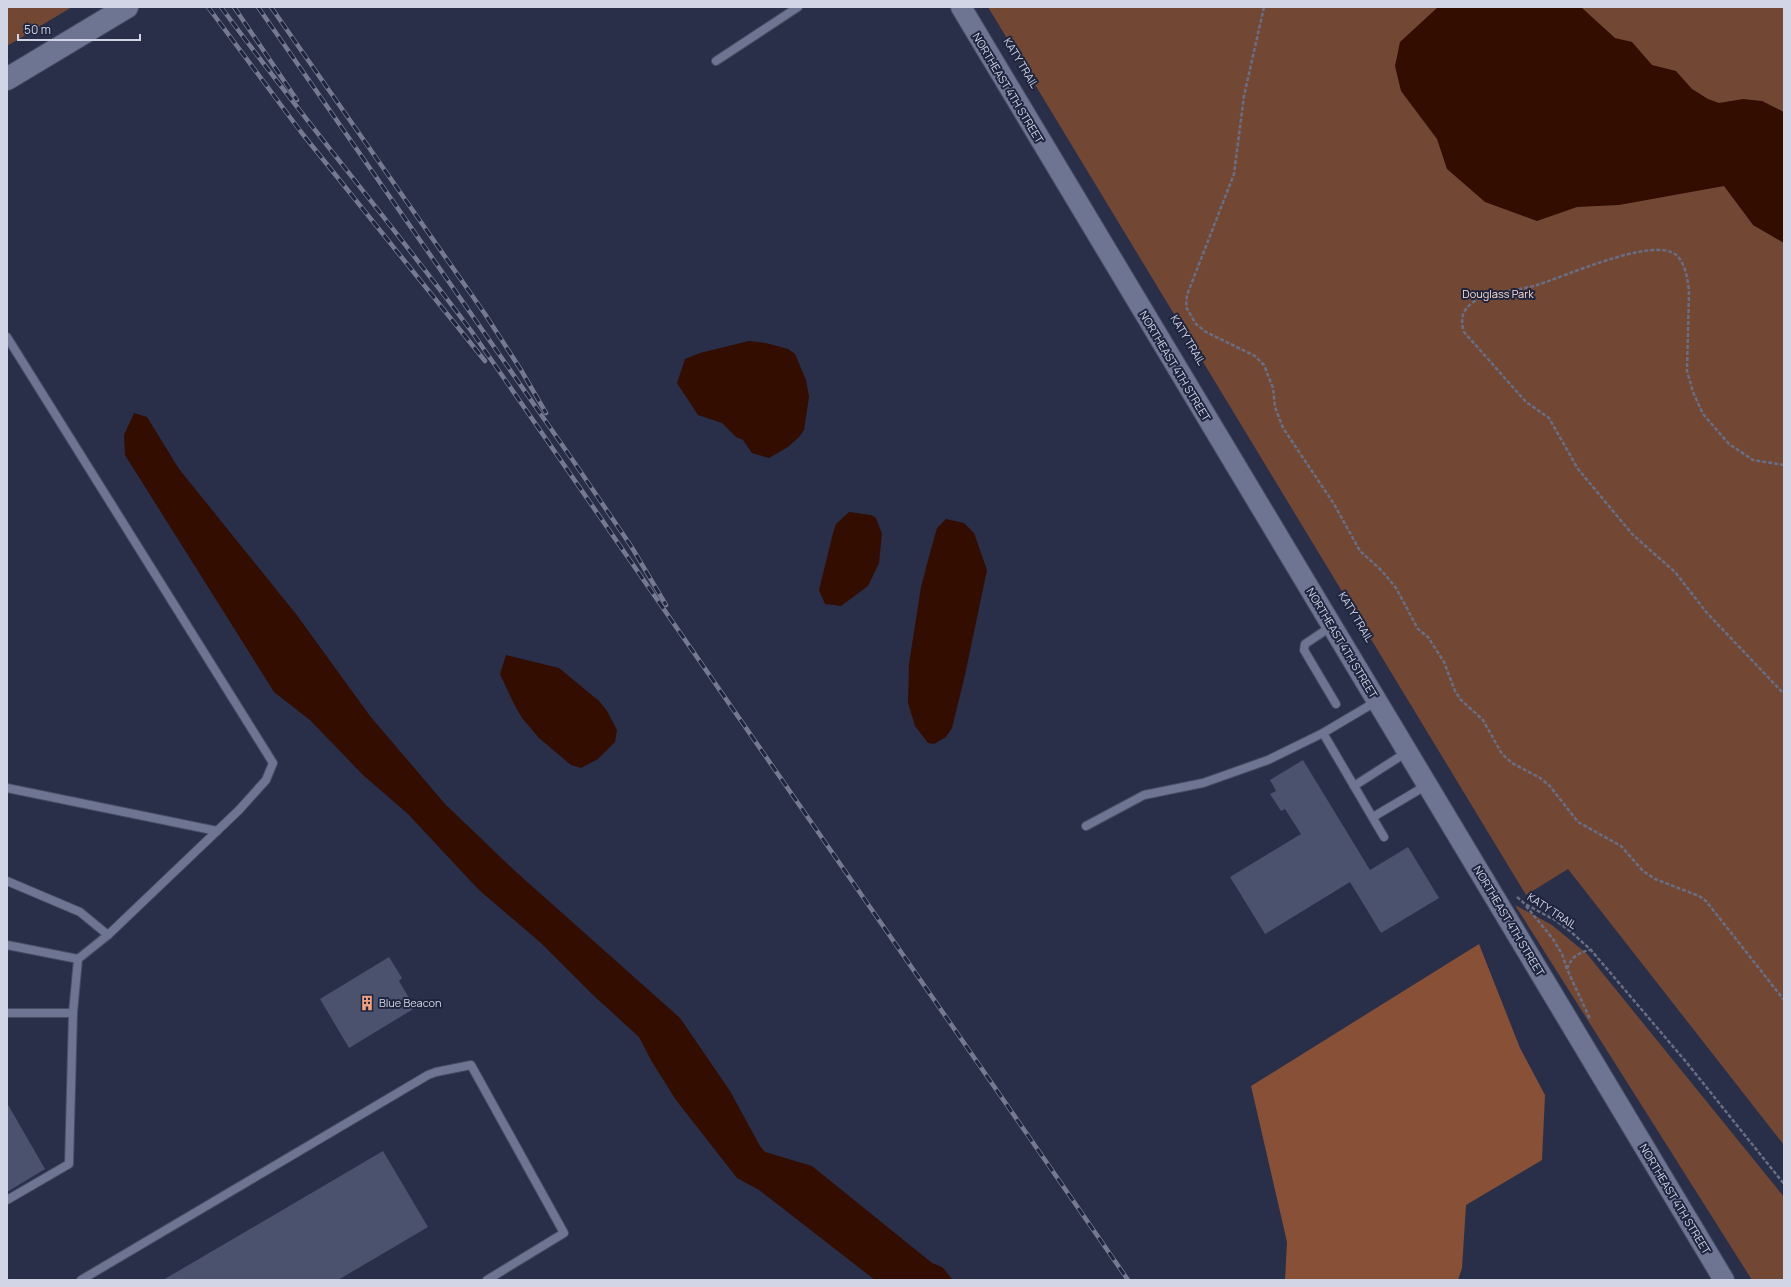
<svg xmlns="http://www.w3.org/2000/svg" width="1791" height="1287" viewBox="0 0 1791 1287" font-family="Manrope,sans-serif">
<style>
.green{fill:#724835}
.forest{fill:#875037}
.water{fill:#320d00}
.building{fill:#4b526e}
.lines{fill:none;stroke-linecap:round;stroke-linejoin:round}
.service-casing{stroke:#474c62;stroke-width:10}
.tertiary-casing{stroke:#474c62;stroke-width:22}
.secondary-casing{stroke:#474c62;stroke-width:24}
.path{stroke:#696e84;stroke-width:2.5;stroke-dasharray:4 2;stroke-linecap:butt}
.service{stroke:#6d7592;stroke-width:8}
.tertiary{stroke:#6d7592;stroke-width:20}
.secondary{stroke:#6d7592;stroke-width:22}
.rail-casing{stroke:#757a90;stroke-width:4.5}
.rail{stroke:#1f253e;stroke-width:3;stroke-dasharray:9;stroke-linecap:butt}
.labels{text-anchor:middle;stroke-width:4;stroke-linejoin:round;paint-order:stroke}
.street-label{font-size:11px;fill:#d1d5e6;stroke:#1f253e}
.park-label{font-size:11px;fill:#ffdbcc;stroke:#1f253e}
.poi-label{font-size:11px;fill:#d1d5e6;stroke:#1f253e;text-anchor:start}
</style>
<rect width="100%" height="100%" fill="#292f48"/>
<g class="green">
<path d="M7,7H72L7,46Z"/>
<path d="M988,7H1784V1145L1568,869L1526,895Z"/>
<path d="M1515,905L1552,925L1587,954L1784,1197V1280H1752Z"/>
</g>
<path class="forest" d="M1479,944L1520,1048L1545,1095L1542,1160L1466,1205L1462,1268L1458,1280H1285L1287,1242L1251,1086Z"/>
<g class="water">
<path d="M1438,7H1581L1615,38L1632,42L1652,65L1676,71L1692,89L1708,99L1719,103L1743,99L1762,101L1784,112V243L1753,225L1724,186L1619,205L1577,207L1537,221L1485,202L1447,169L1437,139L1401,91L1395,66L1400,42Z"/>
<path d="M749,341L766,343L788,349L795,354L806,380L809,397L804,430L799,437L788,447L769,458L752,453L743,440L736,437L722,423L698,415L677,383L685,359L700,353Z"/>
<path d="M134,413L147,417L179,469L296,614L370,716L445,804L515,871L680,1018L730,1091L760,1146L765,1152L812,1166L932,1263L942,1267L953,1280H875L759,1190L737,1178L676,1100L652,1062L639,1037L593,995L541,943L479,890L408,814L363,775L310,720L274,692L125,455L124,435Z"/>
<path d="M849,512L871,515L876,518L882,534L879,563L868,586L841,606L825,604L819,590L833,533L836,524Z"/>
<path d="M946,519L964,523L974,533L987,570L965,675L952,728L946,737L934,744L928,743L915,726L908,703L909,664L921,587L931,549L937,528Z"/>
<path d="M506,655L559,668L599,701L607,711L617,730L615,742L598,759L581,768L571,765L539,738L522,718L514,704L500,674Z"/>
</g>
<g class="building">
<path d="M1303,760L1370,870L1408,847L1439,898L1381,933L1350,882L1265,934L1230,877L1301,834L1285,809L1281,811L1270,794L1276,791L1270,780Z"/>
<path d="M389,957L402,978L399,981L415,1008L349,1048L320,999Z"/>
<path d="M7,1103L45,1169L7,1192Z"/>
<path d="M383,1151L428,1227L338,1280H163Z"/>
</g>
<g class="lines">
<g class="service-casing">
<g id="service">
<path d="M716,61L798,7"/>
<path d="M7,337L273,763L266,780L239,810L108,935L78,959L73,1013L69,1164L7,1200"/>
<path d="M1332,626L1305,644L1304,650L1336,704"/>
<path d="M1377,701L1323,733L1384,837"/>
<path d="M1354,786L1407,752"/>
<path d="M7,788L217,831"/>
<path d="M1373,817L1427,785"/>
<path d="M1086,826L1144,795L1203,783L1268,760L1323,733"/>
<path d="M7,881L80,912L108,935"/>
<path d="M7,945L78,959"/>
<path d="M7,1013H73"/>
<path d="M81,1280L428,1075L436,1072L471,1065L564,1233L487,1280"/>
</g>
</g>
<g class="tertiary-casing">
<path id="tertiary" d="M961,7L1724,1280"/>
</g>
<g class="secondary-casing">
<path id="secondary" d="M7,79L127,7"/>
</g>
<g class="path">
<path d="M1264,7L1244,96L1234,174L1187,295L1186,307L1196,324L1206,332L1255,356L1264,365L1273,388L1275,407L1283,428L1334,504L1360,551L1382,571L1396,588L1418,629L1428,637L1444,662L1455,691L1461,700L1483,720L1502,754L1512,763L1540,778L1549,785L1578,822L1621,846L1643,871L1655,879L1699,896L1706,901L1784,1000"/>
<path d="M1784,465L1753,460L1729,444L1703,414L1693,392L1687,371L1689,292C1688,280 1685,257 1671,252C1643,241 1566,276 1537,285C1521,290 1483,294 1472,303C1462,311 1460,319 1464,332L1526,402L1549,418L1578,469L1633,535L1675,572L1707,613L1784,694"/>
<path d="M1517,897L1525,904L1555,920L1570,931L1591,950L1687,1063L1784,1184"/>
<path d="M1526,906L1553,939L1562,954L1567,969L1590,1019"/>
<path d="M1567,969C1572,957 1577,953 1590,950"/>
</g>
<use href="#service" class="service"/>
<use href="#tertiary" class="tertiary"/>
<use href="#secondary" class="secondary"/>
<g class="rail-casing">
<g id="rail">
<path d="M208,7L301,132L485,361"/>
<path d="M221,7C302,117 390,222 472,332L1128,1280"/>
<path d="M234,7L297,100"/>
<path d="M258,7L574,462L631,546L666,605"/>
<path d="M271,7L485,314L521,370L546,413"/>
</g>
</g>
<use href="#rail" class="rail"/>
</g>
<defs>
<g id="building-bare" transform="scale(1.2)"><path d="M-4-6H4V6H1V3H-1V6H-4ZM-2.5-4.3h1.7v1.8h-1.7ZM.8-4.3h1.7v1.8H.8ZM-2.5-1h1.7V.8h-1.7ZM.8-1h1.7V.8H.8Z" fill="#f1a17d" stroke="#1f253e" stroke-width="2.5" paint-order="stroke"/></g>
</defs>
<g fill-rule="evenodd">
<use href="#building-bare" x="367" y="1003"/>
</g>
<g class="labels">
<g class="street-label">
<text transform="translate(1021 63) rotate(59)" y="4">KATY TRAIL</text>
<text transform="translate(1008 88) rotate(59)" y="4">NORTHEAST 4TH STREET</text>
<text transform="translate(1188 340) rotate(59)" y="4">KATY TRAIL</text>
<text transform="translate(1175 366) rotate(59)" y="4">NORTHEAST 4TH STREET</text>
<text transform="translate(1356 617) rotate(59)" y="4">KATY TRAIL</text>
<text transform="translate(1342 643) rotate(59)" y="4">NORTHEAST 4TH STREET</text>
<text transform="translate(1552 911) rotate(33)" y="4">KATY TRAIL</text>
<text transform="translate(1509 921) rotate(59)" y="4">NORTHEAST 4TH STREET</text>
<text transform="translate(1675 1199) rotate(59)" y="4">NORTHEAST 4TH STREET</text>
</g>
<g class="park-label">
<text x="1498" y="298">Douglass Park</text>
</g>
<g class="poi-label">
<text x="379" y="1007">Blue Beacon</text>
</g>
</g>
<rect width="1791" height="1287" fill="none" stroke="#d1d5e6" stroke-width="16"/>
<path d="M18 34v6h122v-6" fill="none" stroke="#d1d5e6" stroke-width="2"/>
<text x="24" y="34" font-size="12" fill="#d1d5e6" stroke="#1f253e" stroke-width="3" paint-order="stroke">50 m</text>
</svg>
